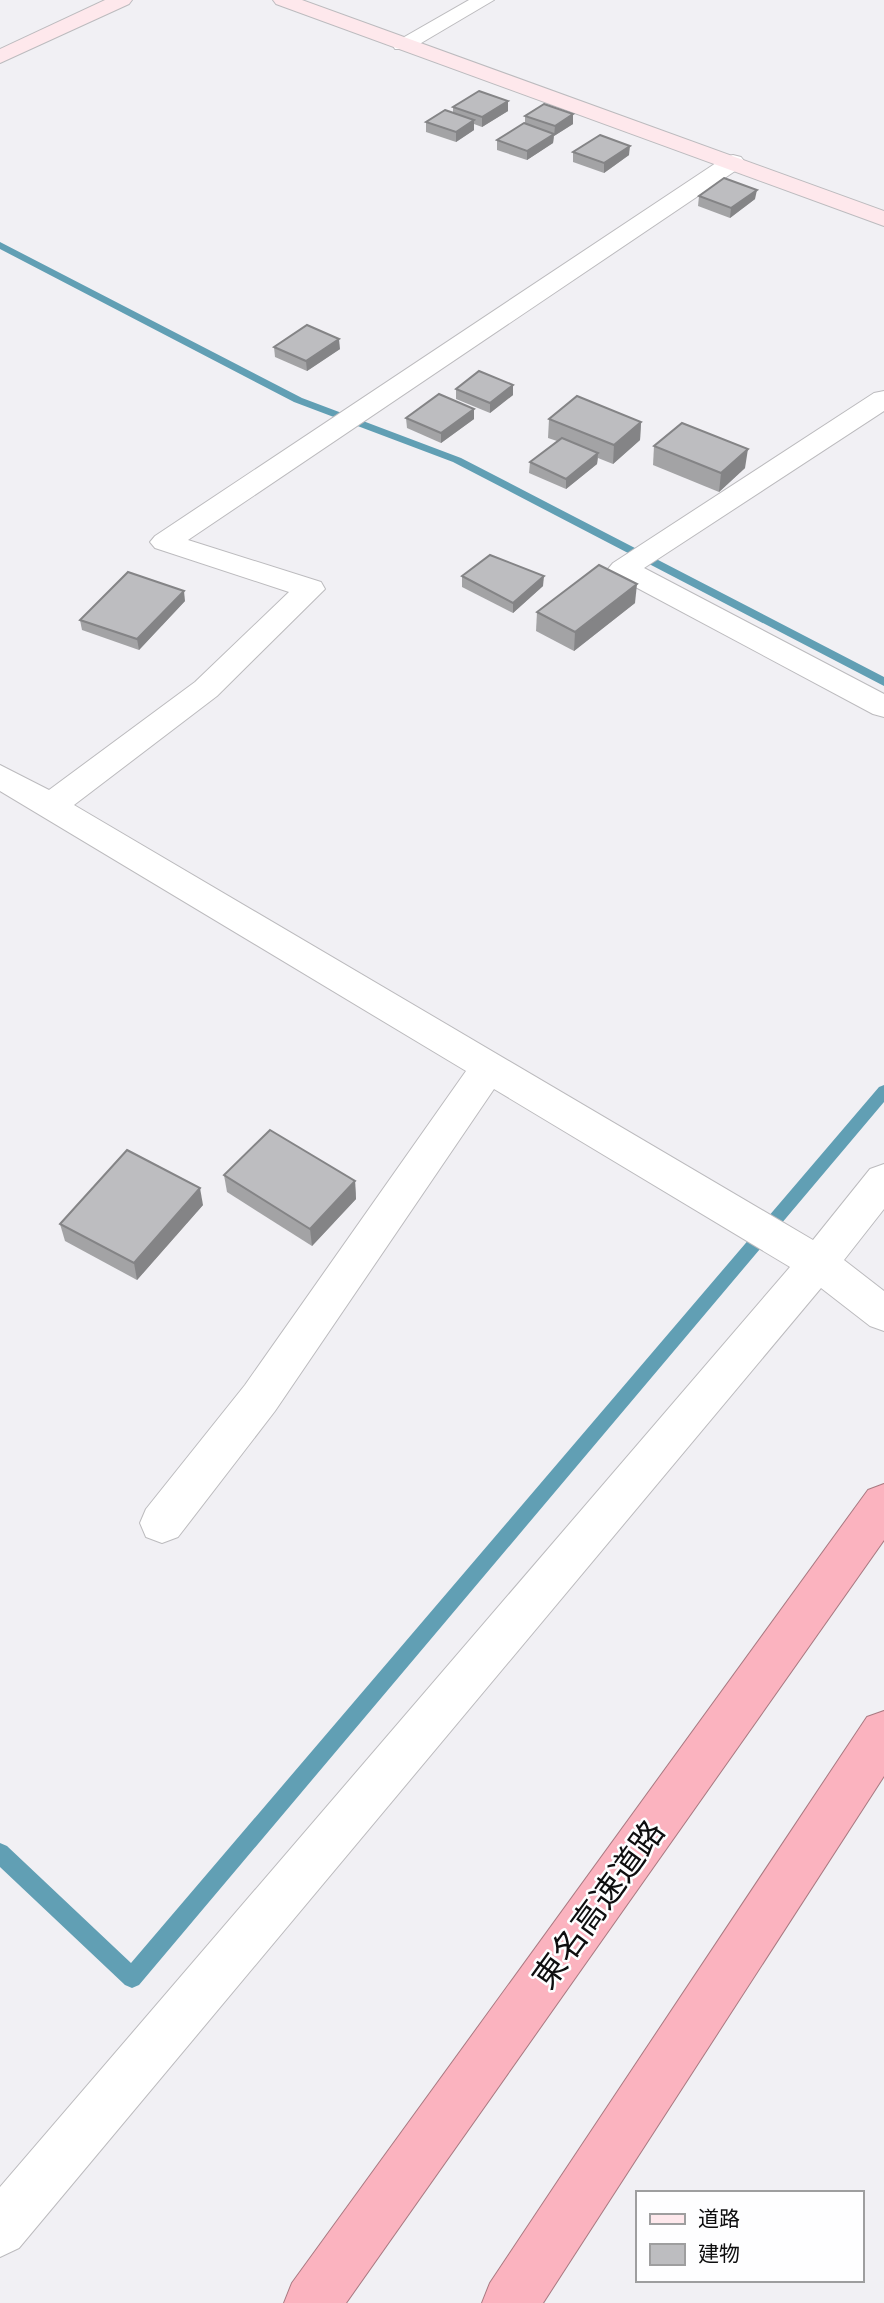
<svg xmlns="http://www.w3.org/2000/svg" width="884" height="2303" viewBox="0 0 884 2303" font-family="'Alegreya Sans','Noto Sans JP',sans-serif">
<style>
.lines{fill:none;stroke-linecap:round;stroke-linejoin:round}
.stream{fill:#619fb4;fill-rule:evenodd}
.street-casing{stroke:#bcbbbe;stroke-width:2}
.secondary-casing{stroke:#bcbbbe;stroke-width:2}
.highway-casing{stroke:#a87981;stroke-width:2}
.street{fill:#fff;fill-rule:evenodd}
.secondary{fill:#fee8ec;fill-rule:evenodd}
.highway{fill:#fbb3bf;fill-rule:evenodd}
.wall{fill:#a3a3a5}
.shaded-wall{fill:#848486}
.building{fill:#bdbdc0;stroke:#848486;stroke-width:2}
.labels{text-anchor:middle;stroke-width:5;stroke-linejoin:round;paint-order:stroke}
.near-street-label{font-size:33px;fill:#0e0e0f;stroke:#fefeff}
</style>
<rect width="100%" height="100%" fill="#f1f0f4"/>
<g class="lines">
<g class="stream">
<path d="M0,242L302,398L461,458L884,677V686L453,462L294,402L0,249Z"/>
<path d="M884,1085V1102L139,1985L132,1988L125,1985L0,1867V1843L7,1846L131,1963L879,1087Z"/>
</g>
<g class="street-casing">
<g id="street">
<path d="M469,0H494L411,49H395L392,44Z"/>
<path d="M733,155L741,157L745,162L741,167L188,540L321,582L325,589L217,696L74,805L813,1240L870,1169L884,1164V1209L844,1260L884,1291V1331L870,1326L821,1288L19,2248L0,2257V2187L790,1267L494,1089L275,1411L178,1537L162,1543L146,1537L140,1523L146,1509L245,1385L466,1071L0,791V765L49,790L195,682L289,592L155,548L150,542L155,536L725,157Z"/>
<path d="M884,391V411L644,568L884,694V717L873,714L613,575L608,569L613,563L874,393Z"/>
</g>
</g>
<g class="secondary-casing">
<g id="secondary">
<path d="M105,0H132L129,4L0,63V49Z"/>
<path d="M273,0H302L884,211V226L276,4Z"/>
</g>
</g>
<g class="highway-casing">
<g id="highway">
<path d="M884,1484V1540L346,2303H284L292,2283L868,1490Z"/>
<path d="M884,1711V1776L543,2303H482L490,2283L867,1717Z"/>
</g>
</g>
<use href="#street" class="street"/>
<use href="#secondary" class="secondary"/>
<use href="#highway" class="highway"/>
</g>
<g class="wall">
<path d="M453,107L508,111L482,127L474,124V130L456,142L426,132V122L453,113Z"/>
<path d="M525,116L573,124L554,136L553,143L527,160L497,150V140L525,124Z"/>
<path d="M573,152L629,155L604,173L573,162Z"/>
<path d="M699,196L755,199L730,218L698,206Z"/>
<path d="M274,347L340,349L307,371L275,357Z"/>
<path d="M513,385V395L490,413L456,399V389Z"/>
<path d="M474,409V419L441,443L407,428L406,418Z"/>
<path d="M549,419L641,422L640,440L613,464L598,458L597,464L566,489L529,473L530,462L557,441L548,438Z"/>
<path d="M654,446L745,468L719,492L653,465Z"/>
<path d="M462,576L543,586L513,613L462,587Z"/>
<path d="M185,601L139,650L82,630L80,620Z"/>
<path d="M635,603L574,651L536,631L537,612Z"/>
<path d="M224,1175L355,1181L356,1199L312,1246L227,1192Z"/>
<path d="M203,1205L137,1280L65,1241L60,1224Z"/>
</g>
<g class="shaded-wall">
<path d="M508,101V111L482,127V117Z"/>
<path d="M573,114V124L554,136L555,126Z"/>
<path d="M474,120V130L456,142V132Z"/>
<path d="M554,134L553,143L527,160V151Z"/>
<path d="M630,146L629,155L604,173V163Z"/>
<path d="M757,190L755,199L730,218L731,208Z"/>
<path d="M339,339L340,349L307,371L306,361Z"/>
<path d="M513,385V395L490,413V403Z"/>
<path d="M474,409V419L441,443V433Z"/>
<path d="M641,422L640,440L613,464L614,445Z"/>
<path d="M748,449L745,468L719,492L721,473Z"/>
<path d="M598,453L597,464L566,489V479Z"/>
<path d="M544,576L543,586L513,613V603Z"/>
<path d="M637,584L635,603L574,651L575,632Z"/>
<path d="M184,591L185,601L139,650L137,639Z"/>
<path d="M355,1181L356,1199L312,1246L310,1229Z"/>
<path d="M200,1188L203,1205L137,1280L134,1263Z"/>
</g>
<g class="building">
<path d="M479,91L508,101L482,117L453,107Z"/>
<path d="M544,104L573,114L555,126L525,116Z"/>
<path d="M445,110L474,120L456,132L426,122Z"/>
<path d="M524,123L554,134L527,151L497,140Z"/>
<path d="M600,135L630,146L604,163L573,152Z"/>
<path d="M724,178L757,190L731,208L699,196Z"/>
<path d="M307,325L339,339L306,361L274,347Z"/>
<path d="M479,371L513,385L490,403L456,389Z"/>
<path d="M439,394L474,409L441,433L406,418Z"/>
<path d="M577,396L641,422L614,445L549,419Z"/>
<path d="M682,423L748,449L721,473L654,446Z"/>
<path d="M562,438L598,453L566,479L530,462Z"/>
<path d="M490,555L544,576L513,603L462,576Z"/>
<path d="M599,565L637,584L575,632L537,612Z"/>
<path d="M128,572L184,591L137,639L80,620Z"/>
<path d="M270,1130L355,1181L310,1229L224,1175Z"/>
<path d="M127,1150L200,1188L134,1263L60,1224Z"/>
</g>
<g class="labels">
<g class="near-street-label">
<text transform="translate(598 1904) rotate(-54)" y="12">東名高速道路</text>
</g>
</g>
<rect x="636" y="2191" width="228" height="91" fill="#fefeff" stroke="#9e9e9f" stroke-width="2"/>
<rect x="650" y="2214" width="35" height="10" fill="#fee8ec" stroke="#9e9e9f" stroke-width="2"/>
<text x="698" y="2226" font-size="21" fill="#0e0e0f">道路</text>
<rect x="650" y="2244" width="35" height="21" fill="#bdbdc0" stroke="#9e9e9f" stroke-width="2"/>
<text x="698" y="2261" font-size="21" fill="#0e0e0f">建物</text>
</svg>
